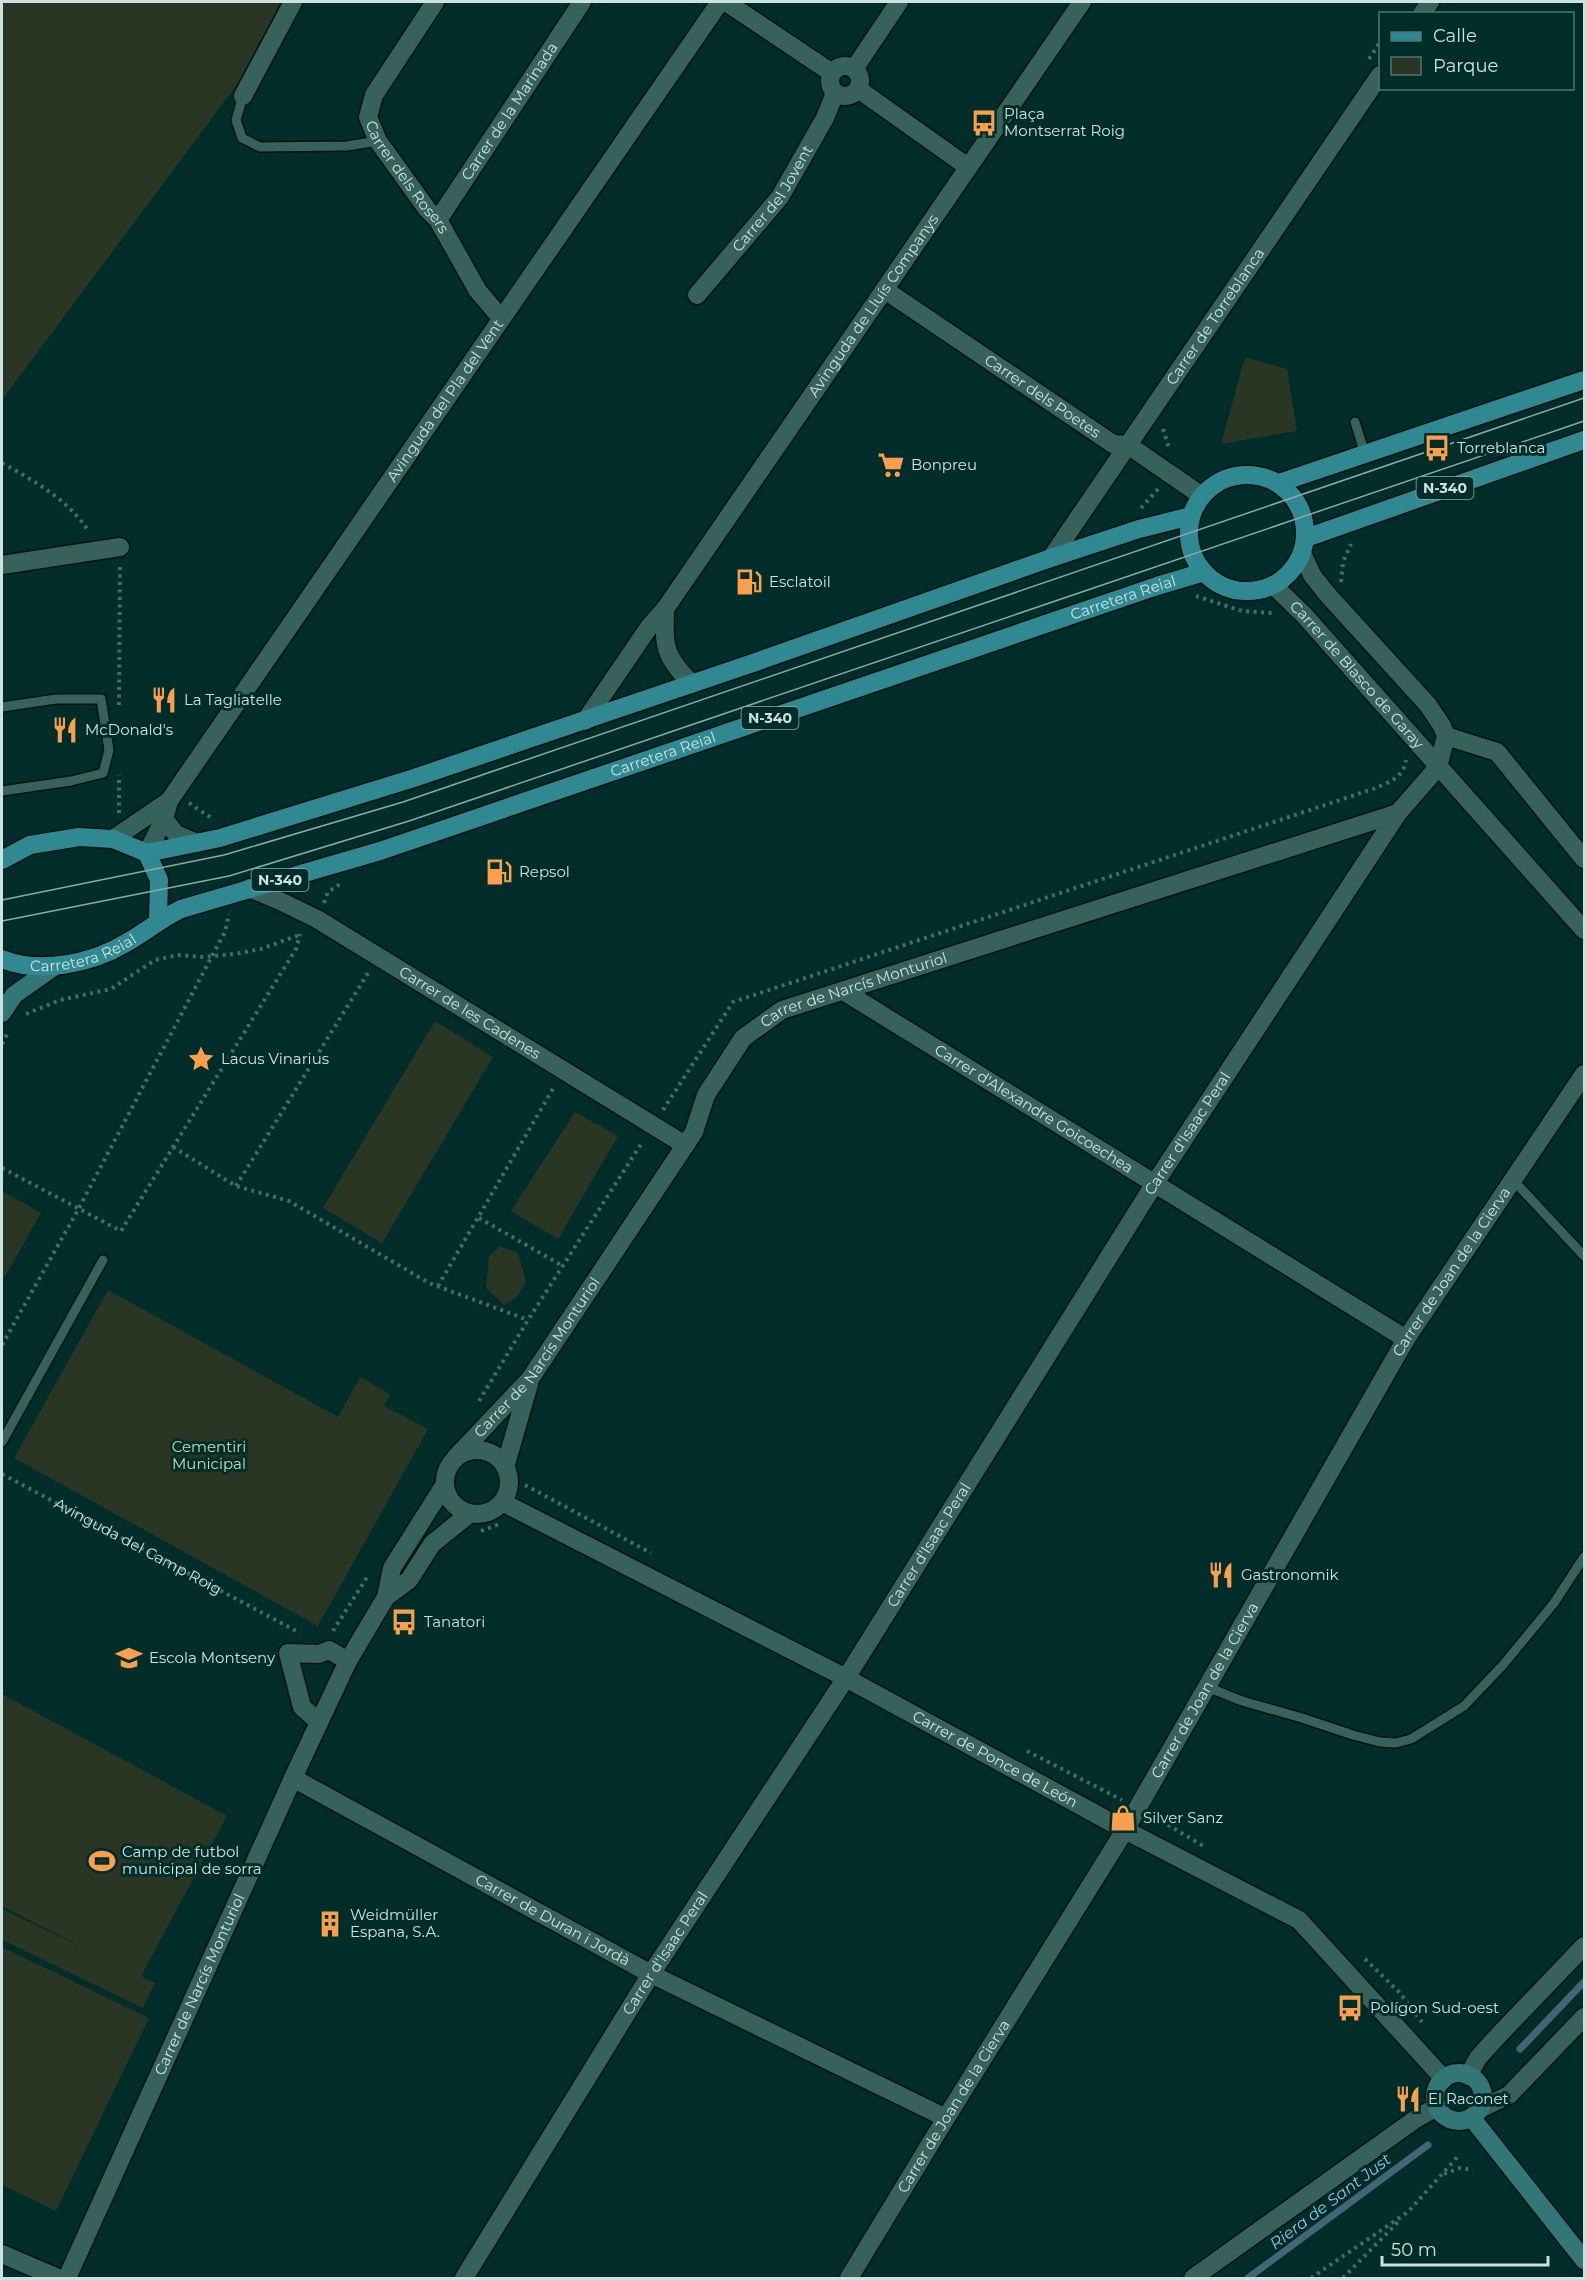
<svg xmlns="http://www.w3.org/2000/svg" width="1586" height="2280" viewBox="0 0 1586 2280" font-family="Montserrat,sans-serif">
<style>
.green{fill:#2a3624}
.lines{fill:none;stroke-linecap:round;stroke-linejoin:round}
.stream{stroke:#446478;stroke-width:7}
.lane-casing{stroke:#001310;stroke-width:12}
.street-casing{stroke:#001310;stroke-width:21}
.secondary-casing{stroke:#001310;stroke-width:21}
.primary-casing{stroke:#001310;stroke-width:21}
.path{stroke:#466b68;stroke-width:4;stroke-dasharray:3 4.5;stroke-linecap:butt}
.lane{stroke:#37625c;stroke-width:9}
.street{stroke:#37625c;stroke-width:18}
.secondary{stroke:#337677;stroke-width:18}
.primary{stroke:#308992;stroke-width:18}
.tram{stroke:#8ba9a5;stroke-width:1.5}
.labels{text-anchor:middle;stroke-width:6;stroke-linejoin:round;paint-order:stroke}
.shield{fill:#002d29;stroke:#8faca8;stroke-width:1.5}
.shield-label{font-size:14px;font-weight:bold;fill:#cce2df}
.street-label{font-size:15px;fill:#cce2df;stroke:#002d29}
.poi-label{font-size:15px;fill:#cce2df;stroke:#002d29;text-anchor:start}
.park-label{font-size:15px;fill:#bde0ab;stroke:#002d29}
.water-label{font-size:16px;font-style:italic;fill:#8bc7eb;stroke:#002d29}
</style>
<rect width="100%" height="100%" fill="#002d29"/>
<g class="green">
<path d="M2,2H281L238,83L2,400Z"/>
<path d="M1245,357L1287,369L1297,431L1221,444Z"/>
<path d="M435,1021L493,1057L382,1243L323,1208Z"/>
<path d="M575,1112L618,1136L558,1239L511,1211Z"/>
<path d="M2,1191L41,1213L4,1278L2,1276Z"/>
<path d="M500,1246L518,1253L526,1281L516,1298L504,1305L486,1288L489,1257Z"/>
<path d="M108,1290L338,1417L360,1377L390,1394L384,1406L428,1429L318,1626L14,1458Z"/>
<path d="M2,1694L227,1816L141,1976L155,1983L143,2008L2,1940V1909L91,1952L2,1906Z"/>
<path d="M2,1947L149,2018L56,2211L2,2185Z"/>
</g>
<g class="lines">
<g class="stream">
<path d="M1520,2049L1584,1982"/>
<path d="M1248,2278L1428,2145"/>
</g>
<g class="lane-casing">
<g id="lane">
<path d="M243,96L236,120L242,138L260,147L347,146L378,141"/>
<path d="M1355,422L1365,454"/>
<path d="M2,707L56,699H101L109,750L103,773L71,781L2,791"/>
<path d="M1514,1181L1584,1256"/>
<path d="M2,1442L103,1260"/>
<path d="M1207,1687L1242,1701L1302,1718L1353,1735L1380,1742L1396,1743L1411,1739L1464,1706L1503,1665L1554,1603L1584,1557"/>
</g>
</g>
<g class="street-casing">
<g id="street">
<path id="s2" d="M435,2L374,95L368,117L378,141L427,209L438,220L478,291L501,318"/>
<path d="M726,2L832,73"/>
<path d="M1422,14L1430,2"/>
<circle cx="845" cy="81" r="15"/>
<path d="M854,69L899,2"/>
<path d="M858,89L968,167"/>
<path d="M243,96L293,2"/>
<path id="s3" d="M438,220L582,2"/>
<path id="s4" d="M885,290L1113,444L1128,445L1202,496"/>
<path id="s5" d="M697,295L780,197L825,118L835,93"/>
<path id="s6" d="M1051,558L1380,75"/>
<path d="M2,565L120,547"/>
<path id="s7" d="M1273,585L1304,615L1584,930"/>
<path d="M665,609C664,648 664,656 692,684"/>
<path id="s8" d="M585,721L649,627L665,609L1082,2"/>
<path d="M1446,736L1497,752L1584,859"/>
<path d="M164,819L176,834L197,843"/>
<path d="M113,839L169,801"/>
<path id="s9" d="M147,853L164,819L169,801L720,2"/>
<path id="s10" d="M249,888L280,901L317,919L685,1145"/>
<path id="s11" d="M845,992L1406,1339"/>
<circle cx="477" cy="1482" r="32"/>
<path id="s12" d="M456,1457L530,1379L694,1132L706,1095L743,1038L782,1010L1398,813"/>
<path d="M506,1464L529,1384"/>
<path id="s13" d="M502,1502L846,1678L1125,1830L1299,1920L1444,2079"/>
<path d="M386,1597L409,1580L432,1544L469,1514"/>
<path d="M319,1722L302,1707L288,1653L319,1654L329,1650L348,1661"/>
<path id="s14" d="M293,1778L651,1974L946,2118"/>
<path d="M1468,2076L1478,2058L1495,2039L1584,1946"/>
<path d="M1478,2110L1509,2095L1584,2017"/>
<path d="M2,2254L58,2278"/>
<path id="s15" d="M67,2278L293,1778L348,1661L386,1597L392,1568L445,1484"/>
<path id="s16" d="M464,2278L651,1974L846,1678L1155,1183L1398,813L1438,767L1446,736L1442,726L1428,705L1327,594L1312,575L1302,553"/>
<path id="s17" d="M849,2278L946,2118L1125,1830L1406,1339L1584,1074"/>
<path d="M1193,2278L1417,2118L1437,2107"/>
</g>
</g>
<g class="secondary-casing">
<g id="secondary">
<path d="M2,1013L14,995L55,966"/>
<circle cx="1459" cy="2097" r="24"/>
<path d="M1471,2117L1584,2260"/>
</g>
</g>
<g class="primary-casing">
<g id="primary">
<circle cx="1247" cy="533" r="58"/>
<path d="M1279,483L1584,380"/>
<path d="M1306,538L1584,440"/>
<path d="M147,853L159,880L158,921"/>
<path d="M2,860L30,845L79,837L113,839L147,853L220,838L414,778L753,663L1051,558L1139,529L1191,516"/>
<path id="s18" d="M2,959C40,974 91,964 126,943C145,932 161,919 181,909L380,851L1157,586L1204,572"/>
</g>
</g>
<g class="path">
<path d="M1369,59L1380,42"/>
<path d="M1163,429L1169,448"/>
<path d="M2,463C34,481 68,499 89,532"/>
<path d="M1141,508L1158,489"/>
<path d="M1341,582L1343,562L1351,544"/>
<path d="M1196,596L1242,611L1273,613"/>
<path d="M119,705L120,565"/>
<path d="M189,803L213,819"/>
<path d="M119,813V775"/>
<path d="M324,903L328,892L340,884"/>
<path d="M26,1014L60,1000L111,989L155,960L178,955L204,957L234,954L261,949L302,934"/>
<path d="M2,1044L8,1032"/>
<path d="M663,1110L733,1002L1373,789C1387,783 1404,778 1406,760"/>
<path d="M173,1147L236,1186L289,1201L429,1283L528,1320"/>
<path d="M2,1168L121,1231L296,949L300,934"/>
<path d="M236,1186L368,973"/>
<path d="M479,1218L563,1266"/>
<path d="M438,1286L554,1087"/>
<path d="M2,1345L79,1208L212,956L225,932L229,914"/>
<path d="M479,1401L528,1320L643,1141"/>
<path id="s1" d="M2,1474L300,1633"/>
<path d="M525,1485L651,1553"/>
<path d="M481,1531L502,1523"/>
<path d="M333,1631L369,1574"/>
<path d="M1027,1751L1122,1800"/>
<path d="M1155,1817L1205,1847"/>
<path d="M1365,1959L1399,1992L1422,2022"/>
<path d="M1444,2174L1460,2168L1473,2170"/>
<path d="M1311,2278L1408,2212L1460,2154"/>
<path d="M1343,2278L1401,2219"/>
</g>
<use href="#lane" class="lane"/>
<use href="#street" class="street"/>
<use href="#secondary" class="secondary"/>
<use href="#primary" class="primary"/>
<g class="tram">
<path d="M2,900L224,855L403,802L1584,398"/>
<path d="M2,921L229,876L409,821L1584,421"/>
</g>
</g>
<defs>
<g id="bus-bare" transform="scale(2.07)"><path d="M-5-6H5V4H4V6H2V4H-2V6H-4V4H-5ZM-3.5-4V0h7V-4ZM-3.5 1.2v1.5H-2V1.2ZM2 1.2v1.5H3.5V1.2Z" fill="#fa9f4e" stroke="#002d29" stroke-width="2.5" paint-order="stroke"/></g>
<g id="supermarket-bare" transform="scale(2.07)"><path d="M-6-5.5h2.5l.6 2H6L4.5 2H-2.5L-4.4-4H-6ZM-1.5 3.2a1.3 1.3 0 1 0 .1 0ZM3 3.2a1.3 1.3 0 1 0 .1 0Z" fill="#fa9f4e" stroke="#002d29" stroke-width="2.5" paint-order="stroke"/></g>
<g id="fuel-bare" transform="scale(2.07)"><path d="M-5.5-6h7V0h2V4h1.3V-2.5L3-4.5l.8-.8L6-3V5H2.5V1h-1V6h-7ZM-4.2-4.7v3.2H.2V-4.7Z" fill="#fa9f4e" stroke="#002d29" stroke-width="2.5" paint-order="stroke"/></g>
<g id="restaurant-bare" transform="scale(2.07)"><path d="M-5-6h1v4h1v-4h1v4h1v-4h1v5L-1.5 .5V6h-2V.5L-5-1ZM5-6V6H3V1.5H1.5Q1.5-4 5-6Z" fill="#fa9f4e" stroke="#002d29" stroke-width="2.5" paint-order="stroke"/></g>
<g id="sight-bare" transform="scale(2.07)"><path d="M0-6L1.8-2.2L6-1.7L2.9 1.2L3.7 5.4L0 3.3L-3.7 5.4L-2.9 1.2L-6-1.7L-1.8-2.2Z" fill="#fa9f4e" stroke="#002d29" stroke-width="2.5" paint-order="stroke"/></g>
<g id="school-bare" transform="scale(2.07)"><path d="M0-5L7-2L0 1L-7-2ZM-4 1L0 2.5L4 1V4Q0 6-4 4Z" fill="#fa9f4e" stroke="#002d29" stroke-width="2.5" paint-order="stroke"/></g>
<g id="shop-bare" transform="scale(2.07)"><path d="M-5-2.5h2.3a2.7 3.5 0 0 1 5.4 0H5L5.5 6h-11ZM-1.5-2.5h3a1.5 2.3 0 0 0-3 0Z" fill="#fa9f4e" stroke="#002d29" stroke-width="2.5" paint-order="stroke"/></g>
<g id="stadium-bare" transform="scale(2.07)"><path d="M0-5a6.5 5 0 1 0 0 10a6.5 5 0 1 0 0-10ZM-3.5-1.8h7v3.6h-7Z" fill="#fa9f4e" stroke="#002d29" stroke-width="2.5" paint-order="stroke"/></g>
<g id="building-bare" transform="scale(2.07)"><path d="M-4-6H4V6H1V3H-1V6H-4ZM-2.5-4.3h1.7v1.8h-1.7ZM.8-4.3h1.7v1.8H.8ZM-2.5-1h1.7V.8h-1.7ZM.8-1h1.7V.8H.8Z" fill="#fa9f4e" stroke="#002d29" stroke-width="2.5" paint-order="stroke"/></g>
</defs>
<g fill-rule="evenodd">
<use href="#bus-bare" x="984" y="123"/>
<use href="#bus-bare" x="1437" y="448"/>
<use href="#supermarket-bare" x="891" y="465"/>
<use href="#fuel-bare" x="749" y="582"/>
<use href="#restaurant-bare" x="164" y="700"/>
<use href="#restaurant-bare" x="65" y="730"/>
<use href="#fuel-bare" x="499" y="872"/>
<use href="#sight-bare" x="201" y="1059"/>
<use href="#restaurant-bare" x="1221" y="1575"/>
<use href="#bus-bare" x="404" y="1622"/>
<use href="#school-bare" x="129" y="1658"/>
<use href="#shop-bare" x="1123" y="1818"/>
<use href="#stadium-bare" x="102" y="1861"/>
<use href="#building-bare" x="330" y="1924"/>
<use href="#bus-bare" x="1350" y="2008"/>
<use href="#restaurant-bare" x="1408" y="2099"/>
</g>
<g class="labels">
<g class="shield">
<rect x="1416.5" y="477" width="57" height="22" rx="4.5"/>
<rect x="741.5" y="707" width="57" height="22" rx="4.5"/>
<rect x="251.5" y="869" width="57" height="22" rx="4.5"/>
</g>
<g class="shield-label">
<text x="1445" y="493">N-340</text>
<text x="770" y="723">N-340</text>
<text x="280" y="885">N-340</text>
</g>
<g class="street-label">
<text dy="5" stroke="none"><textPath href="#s3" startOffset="130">Carrer de la Marinada</textPath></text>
<text dy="5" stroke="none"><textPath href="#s2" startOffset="206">Carrer dels Rosers</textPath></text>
<text dy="5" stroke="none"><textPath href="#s5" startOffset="123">Carrer del Jovent</textPath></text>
<text dy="5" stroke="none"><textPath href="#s8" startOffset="506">Avinguda de Lluís Companys</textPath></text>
<text dy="5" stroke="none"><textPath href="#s6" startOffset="292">Carrer de Torreblanca</textPath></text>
<text dy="5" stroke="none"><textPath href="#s4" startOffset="190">Carrer dels Poetes</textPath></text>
<text dy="5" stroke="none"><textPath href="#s9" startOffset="543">Avinguda del Pla del Vent</textPath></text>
<text dy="5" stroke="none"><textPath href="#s18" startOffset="1186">Carretera Reial</textPath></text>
<text dy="5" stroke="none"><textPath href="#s7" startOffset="123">Carrer de Blasco de Garay</textPath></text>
<text dy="5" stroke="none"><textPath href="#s18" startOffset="700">Carretera Reial</textPath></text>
<text dy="5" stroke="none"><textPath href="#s18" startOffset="84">Carretera Reial</textPath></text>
<text dy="5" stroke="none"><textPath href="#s12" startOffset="633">Carrer de Narcís Monturiol</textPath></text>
<text dy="5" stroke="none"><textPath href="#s10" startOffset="254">Carrer de les Cadenes</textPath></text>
<text dy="5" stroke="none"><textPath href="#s11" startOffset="222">Carrer d'Alexandre Goicoechea</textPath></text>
<text dy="5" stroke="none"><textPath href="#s16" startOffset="1354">Carrer d'Isaac Peral</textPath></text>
<text dy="5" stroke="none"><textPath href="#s17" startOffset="1173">Carrer de Joan de la Cierva</textPath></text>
<text dy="5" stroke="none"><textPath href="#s12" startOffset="129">Carrer de Narcís Monturiol</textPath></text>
<text dy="5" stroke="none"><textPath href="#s16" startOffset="868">Carrer d'Isaac Peral</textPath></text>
<text dy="5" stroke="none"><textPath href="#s1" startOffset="154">Avinguda del Camp Roig</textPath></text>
<text dy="5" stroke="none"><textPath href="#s17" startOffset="687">Carrer de Joan de la Cierva</textPath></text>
<text dy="5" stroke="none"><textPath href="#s13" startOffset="556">Carrer de Ponce de León</textPath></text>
<text dy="5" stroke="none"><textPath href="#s14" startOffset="296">Carrer de Duran i Jordà</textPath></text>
<text dy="5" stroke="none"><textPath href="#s16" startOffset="382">Carrer d'Isaac Peral</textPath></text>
<text dy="5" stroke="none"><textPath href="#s15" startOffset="322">Carrer de Narcís Monturiol</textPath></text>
<text dy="5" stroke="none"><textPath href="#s17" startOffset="201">Carrer de Joan de la Cierva</textPath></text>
</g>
<g class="poi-label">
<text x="1004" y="119">Plaça<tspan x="1004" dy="17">Montserrat Roig</tspan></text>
<text x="1457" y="453">Torreblanca</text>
<text x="911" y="470">Bonpreu</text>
<text x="769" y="587">Esclatoil</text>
<text x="184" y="705">La Tagliatelle</text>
<text x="85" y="735">McDonald's</text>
<text x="519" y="877">Repsol</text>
<text x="221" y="1064">Lacus Vinarius</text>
<text x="1241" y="1580">Gastronomik</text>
<text x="424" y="1627">Tanatori</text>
<text x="149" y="1663">Escola Montseny</text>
<text x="1143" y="1823">Silver Sanz</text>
<text x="122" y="1857">Camp de futbol<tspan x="122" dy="17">municipal de sorra</tspan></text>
<text x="350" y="1920">Weidmüller<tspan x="350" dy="17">Espana, S.A.</tspan></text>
<text x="1370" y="2013">Polígon Sud-oest</text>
<text x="1428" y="2104">El Raconet</text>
</g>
<g class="park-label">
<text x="209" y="1452">Cementiri<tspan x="209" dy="17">Municipal</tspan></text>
</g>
<g class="water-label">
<text transform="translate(1330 2201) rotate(-37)" y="6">Riera de Sant Just</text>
</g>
</g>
<rect width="1586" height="2280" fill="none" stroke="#cce2df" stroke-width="6"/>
<rect x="1379" y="12" width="195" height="78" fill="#002d29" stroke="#527572" stroke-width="1.5"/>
<rect x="1391" y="32" width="30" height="9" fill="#308992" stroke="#527572" stroke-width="1.5"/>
<text x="1433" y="42" font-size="18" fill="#cce2df">Calle</text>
<rect x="1391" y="57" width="30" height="18" fill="#2a3624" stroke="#527572" stroke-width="1.5"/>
<text x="1433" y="72" font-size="18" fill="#cce2df">Parque</text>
<path d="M1382 2256v9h166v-9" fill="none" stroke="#cce2df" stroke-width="3"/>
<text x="1391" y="2256" font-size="18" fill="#cce2df" stroke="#002d29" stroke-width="4.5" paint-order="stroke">50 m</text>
</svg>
